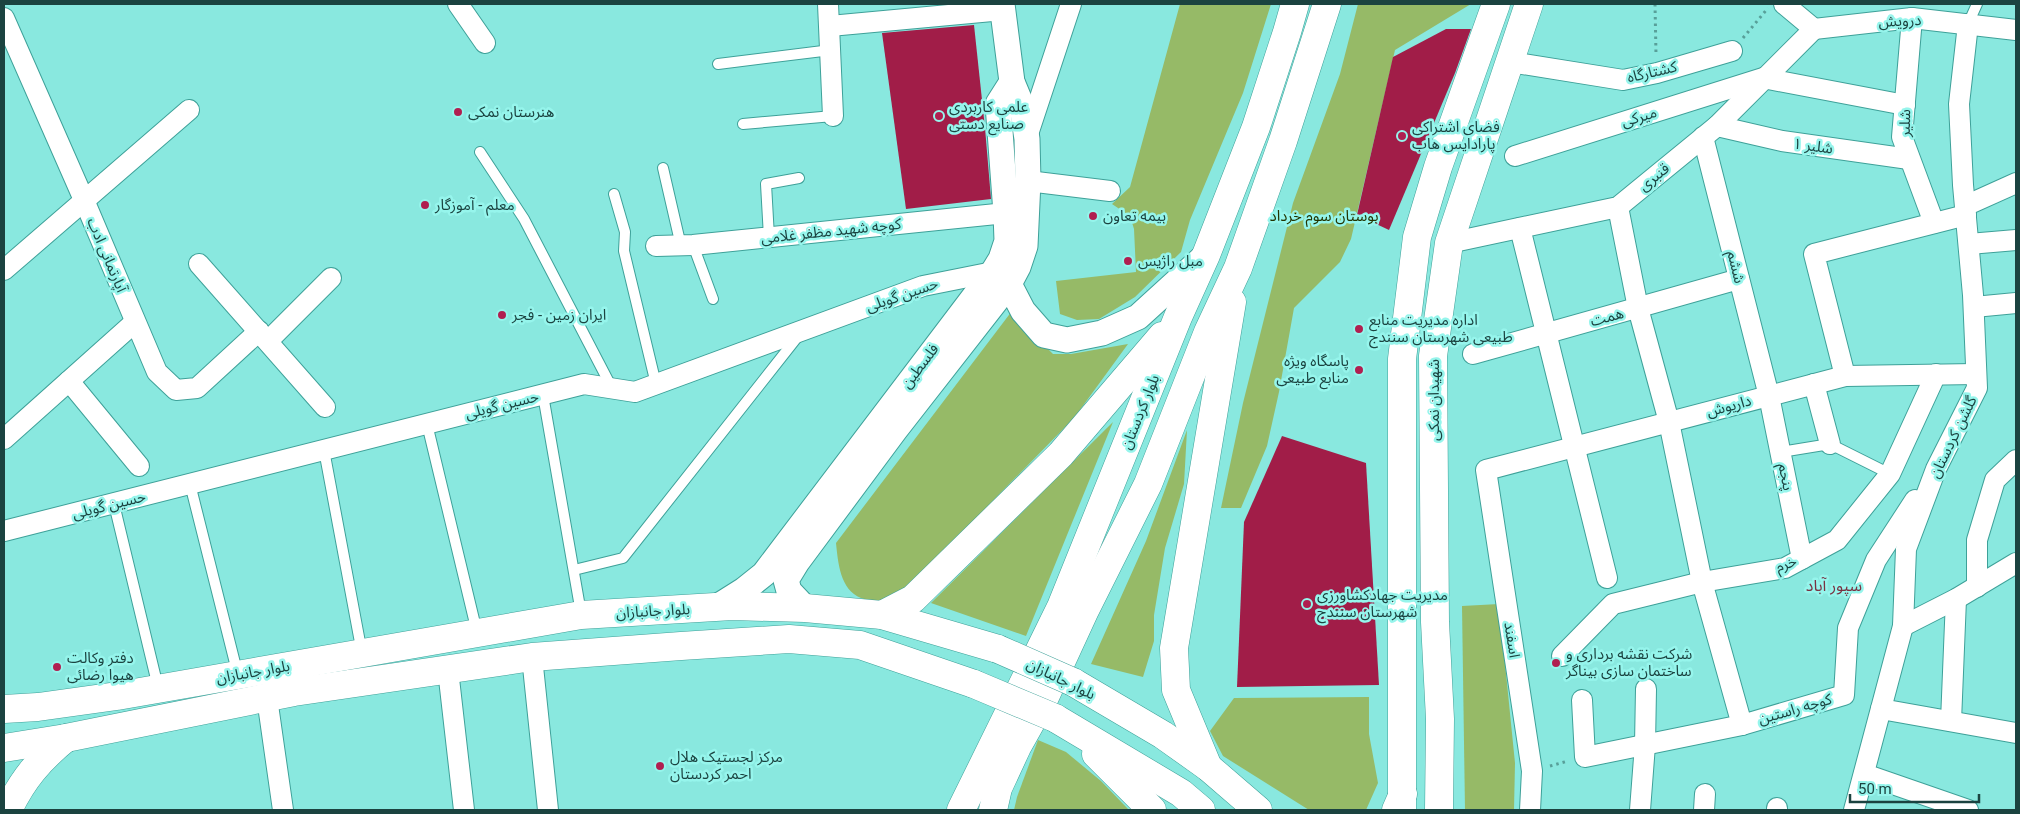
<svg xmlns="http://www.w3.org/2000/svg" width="2020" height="814" viewBox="0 0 2020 814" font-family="Roboto,'Noto Sans Arabic',sans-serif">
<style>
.green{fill:#96ba67}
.building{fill:#a11d48}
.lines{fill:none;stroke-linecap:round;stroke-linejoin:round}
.service-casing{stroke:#3ea199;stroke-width:12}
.minor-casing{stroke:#3ea199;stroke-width:22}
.tertiary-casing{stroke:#3ea199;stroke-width:27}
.secondary-casing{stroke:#3ea199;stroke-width:29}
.primary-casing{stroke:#3ea199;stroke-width:29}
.path{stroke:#589f99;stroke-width:3;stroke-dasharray:2.5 4;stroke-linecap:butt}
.service{stroke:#fff;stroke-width:10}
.minor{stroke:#fff;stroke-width:20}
.tertiary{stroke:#fff;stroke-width:25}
.secondary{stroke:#fff;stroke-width:28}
.primary{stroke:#fff;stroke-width:28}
.primary-bridge-casing{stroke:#3ea199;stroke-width:29;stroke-linecap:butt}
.primary-bridge{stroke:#fff;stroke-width:28}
.poi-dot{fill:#b01f50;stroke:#96f5ec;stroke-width:2}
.labels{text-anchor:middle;stroke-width:5;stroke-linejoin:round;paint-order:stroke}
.street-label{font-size:15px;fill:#1b4340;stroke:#96f5ec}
.poi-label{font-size:15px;fill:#1b4340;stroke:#96f5ec;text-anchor:start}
.park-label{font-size:15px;fill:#223400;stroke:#96f5ec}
.neighbourhood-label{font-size:16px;fill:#793242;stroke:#96f5ec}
</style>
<rect width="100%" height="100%" fill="#89e8df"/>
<g class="green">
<path d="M1180,4H1271L1243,93L1190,220L1181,252L1135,297L1099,319L1077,320L1060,314L1056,281L1136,272L1134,229L1130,216L1112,204L1130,187Z"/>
<path d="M1358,4H1471L1395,50L1351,239L1340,262L1294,308L1279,392L1267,446L1241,508H1221L1243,403L1293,203L1340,74Z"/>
<path d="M1015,307L1028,329L1053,354H1071L1128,344L1074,418L924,571L888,602C880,601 869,601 861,598C840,590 838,562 836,543Z"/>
<path d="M1113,422L1026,636L931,603Z"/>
<path d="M1187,430L1184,484L1165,548L1154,615V641L1143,677L1091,664L1146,541Z"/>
<path d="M1499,604L1515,763L1514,810H1465L1462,606Z"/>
<path d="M1369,697V734L1378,783L1366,810H1309L1223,756L1210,731L1234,698Z"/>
<path d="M1038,740L1066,752L1101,781L1129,810H1014L1017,797Z"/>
</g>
<g class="building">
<path d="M974,25L985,128L991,199L906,209L882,33Z"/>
<path d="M1446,29H1471L1455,73L1389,230L1357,215L1393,57Z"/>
<path d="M1282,436L1366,463L1379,685L1237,687L1244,522Z"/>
</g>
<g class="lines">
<g class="service-casing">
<g id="service">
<path d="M1968,24L1977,4"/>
<path d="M718,64L831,50"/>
<path d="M743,124L833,116"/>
<path d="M480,152L524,219L612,388"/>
<path d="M663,168L681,246"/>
<path d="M614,194L625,232L624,251L656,384"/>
<path d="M769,237L766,184L799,178"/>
<path d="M693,245L713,299"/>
<path d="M543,395L581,613"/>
<path d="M427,424L477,632"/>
<path d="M324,450L362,653"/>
<path d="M1781,452L1830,444L1890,474"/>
<path d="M190,484L238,675"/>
<path d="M114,504L158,687"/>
<path d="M574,570L623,558L799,335"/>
</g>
</g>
<g class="minor-casing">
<g id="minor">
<path d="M458,4L485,43"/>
<path d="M828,4L833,116"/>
<path d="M1784,4L1814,29"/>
<path d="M4,18L84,200L157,372L176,390L197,388L259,331"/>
<path d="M1912,18L1902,137L1934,223"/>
<path d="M830,26L1003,10"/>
<path d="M1814,29L1912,18L2016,30"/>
<path d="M1510,62L1623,80L1657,73L1732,51"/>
<path d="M1717,126L1782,141L1909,159"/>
<path d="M1027,137L1071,4"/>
<path d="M1703,137L1769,396L1802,559"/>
<path d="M1515,156L1763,78L1905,105"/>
<path d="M1028,181L1110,191"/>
<path d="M1965,206L2016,183"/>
<path d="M1618,207L1638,308L1669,422L1702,582L1742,725"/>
<path d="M1520,228L1607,578"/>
<path d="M1449,243L1618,207L1717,126L1814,29"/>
<path d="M1969,244L2016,240"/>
<path d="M656,246L693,245L1006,213"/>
<path d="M199,264L325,407"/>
<path d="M4,270L189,110"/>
<path d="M1974,307L2016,303"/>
<path d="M268,341L331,278"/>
<path d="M1473,354L1739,279"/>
<path d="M1845,376L1814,254L1966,215"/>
<path d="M69,381L139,466"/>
<path d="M1814,384L1830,444"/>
<path d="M4,439L135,322"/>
<path d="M4,531L584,384L635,392L923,286L993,272L1001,278"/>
<path d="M1977,587V540L1995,480L2016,460"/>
<path d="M1903,626L1956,599L2016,563"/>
<path d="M1562,656L1613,604L1702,582L1785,568L1837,540L1890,474L1936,374"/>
<path d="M532,657L548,810"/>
<path d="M448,670L464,810"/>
<path d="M267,698L283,810"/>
<path d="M1582,700L1585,757L1742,725L1844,695L1848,628L1876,560L1915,500"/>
<path d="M1881,709L2016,733"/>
<path d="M1951,721L1956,599"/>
<path d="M1864,774L1968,810"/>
<path d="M1530,810L1532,771L1486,470L1845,376L1976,374"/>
<path d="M1640,810L1645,745L1646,689"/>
<path d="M1704,810L1705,794"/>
<path d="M1777,810V808"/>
<path d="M1854,810L1903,626L1906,549L1936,469L1977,388L1973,295L1963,185L1959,104L1968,24"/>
</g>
</g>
<g class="tertiary-casing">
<g id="tertiary">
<path d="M1009,284L1023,311L1044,335L1067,340L1102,333L1138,317L1205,256"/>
<path d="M717,607L744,590L764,574L993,272L1001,259L1007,241L1006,213L998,104L1012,82"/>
<path d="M805,608L789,591L786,580L797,562L895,430L1009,284L1018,267L1025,246L1028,181L1027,139L1022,106L1012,82L1002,4"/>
</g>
</g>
<g class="secondary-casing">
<g id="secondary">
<path d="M1402,810V359L1417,237L1438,167L1496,4"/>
<path d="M1439,810L1440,719L1435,622L1433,356L1449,243L1529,4"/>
</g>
</g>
<g class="primary-casing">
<g id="primary">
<path d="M882,615L913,599L1061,454L1162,336"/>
<path d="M1073,682L1163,735L1208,767L1258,810"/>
<path d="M4,709L38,707L117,696L581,615L732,606L805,608L882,615L998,649"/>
<path d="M1055,718L1181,793L1201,810"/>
<path d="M4,748L66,738L294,692L532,657L681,646L789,639L860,645L974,684"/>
<path d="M1096,754L1152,810"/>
<path d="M1208,767L1176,690L1174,648L1232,302"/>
<path d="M8,810C23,779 39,760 66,738"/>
<path d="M961,810L1061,607L1178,317L1206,255L1256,127L1287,32L1295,4"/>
<path d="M993,810L998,788L1017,747L1044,699L1085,610L1148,484L1208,332L1238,268L1283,141L1327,4"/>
<path d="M1396,810L1403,794"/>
</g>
</g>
<g class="path">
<path d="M1655,4L1656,55"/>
<path d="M1743,38L1768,8"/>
<path d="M1550,766L1568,761"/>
</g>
<use href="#service" class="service"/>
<use href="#minor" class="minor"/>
<use href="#tertiary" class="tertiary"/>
<use href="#secondary" class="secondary"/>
<use href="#primary" class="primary"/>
<g class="primary-bridge-casing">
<g id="primary-bridge">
<path d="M998,649L1073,682"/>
<path d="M974,684L1055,718"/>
</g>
</g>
<use href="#primary-bridge" class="primary-bridge"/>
</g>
<g class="poi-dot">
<circle cx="458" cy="112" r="5"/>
<circle cx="939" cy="116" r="5"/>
<circle cx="1402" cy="136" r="5"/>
<circle cx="425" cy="205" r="5"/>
<circle cx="1093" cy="216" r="5"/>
<circle cx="1128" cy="261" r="5"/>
<circle cx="502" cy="315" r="5"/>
<circle cx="1359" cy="329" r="5"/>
<circle cx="1359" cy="370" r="5"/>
<circle cx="1307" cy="604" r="5"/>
<circle cx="1556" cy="663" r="5"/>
<circle cx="57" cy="667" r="5"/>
<circle cx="660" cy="766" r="5"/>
</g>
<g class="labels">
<g class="street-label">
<text transform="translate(1900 21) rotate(-3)" y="5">درویش</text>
<text transform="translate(1652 72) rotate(-13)" y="5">کشتارگاه</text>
<text transform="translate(1639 117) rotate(-17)" y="5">میرکی</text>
<text transform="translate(1905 123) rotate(-89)" y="5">شلیر</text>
<text transform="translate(1813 146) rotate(8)" y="5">شلیر ۱</text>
<text transform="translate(1654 177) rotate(-39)" y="5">قنبری</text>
<text transform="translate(831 231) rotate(-6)" y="5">کوچه شهید مظفر غلامی</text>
<text transform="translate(107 255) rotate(67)" y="5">آپارتمانی ادب</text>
<text transform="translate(1736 267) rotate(76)" y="5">ششم</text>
<text transform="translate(902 295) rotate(-19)" y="5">حسین گویلی</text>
<text transform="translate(1607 317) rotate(-15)" y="5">همت</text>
<text transform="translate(920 366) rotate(-53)" y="5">فلسطین</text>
<text transform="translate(1434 400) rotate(-90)" y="5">شهیدان نمکی</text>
<text transform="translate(502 405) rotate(-14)" y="5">حسین گویلی</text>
<text transform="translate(1729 406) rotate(-15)" y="5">داریوش</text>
<text transform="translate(1140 412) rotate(-68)" y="5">بلوار کردستان</text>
<text transform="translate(1953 437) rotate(-64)" y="5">گلشن کردستان</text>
<text transform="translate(1786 477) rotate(79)" y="5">پنجم</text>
<text transform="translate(109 505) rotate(-14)" y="5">حسین گویلی</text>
<text transform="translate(1786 564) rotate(-20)" y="5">خرم</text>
<text transform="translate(653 611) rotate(-3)" y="5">بلوار جانبازان</text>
<text transform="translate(1512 640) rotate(81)" y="5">اسفند</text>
<text transform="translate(253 672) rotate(-10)" y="5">بلوار جانبازان</text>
<text transform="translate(1061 679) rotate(26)" y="5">بلوار جانبازان</text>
<text transform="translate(1795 709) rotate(-16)" y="5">کوچه راستین</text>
</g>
<g class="poi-label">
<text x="949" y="112">علمی کاربردی<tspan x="949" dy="17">صنایع دستی</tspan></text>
<text x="468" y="117">هنرستان نمکی</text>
<text x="1412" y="132">فضای اشتراکی<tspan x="1412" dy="17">پارادایس هاب</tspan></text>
<text x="435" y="210">معلم - آموزگار</text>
<text x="1103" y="221">بیمه تعاون</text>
<text x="1138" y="266">مبل راژیس</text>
<text x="512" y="320">ایران زمین - فجر</text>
<text x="1369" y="325">اداره مدیریت منابع<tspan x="1369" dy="17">طبیعی شهرستان سنندج</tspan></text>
<text x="1349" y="366" text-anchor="end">پاسگاه ویژه<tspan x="1349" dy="17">منابع طبیعی</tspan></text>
<text x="1317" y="600">مدیریت جهادکشاورزی<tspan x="1317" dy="17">شهرستان سنندج</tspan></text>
<text x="1566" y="659">شرکت نقشه برداری و<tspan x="1566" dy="17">ساختمان سازی بیناگر</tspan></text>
<text x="67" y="663">دفتر وکالت<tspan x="67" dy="17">هیوا رضائی</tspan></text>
<text x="670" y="762">مرکز لجستیک هلال<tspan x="670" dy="17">احمر کردستان</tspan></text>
</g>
<g class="park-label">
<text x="1324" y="221">بوستان سوم خرداد</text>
</g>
<g class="neighbourhood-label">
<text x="1834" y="591">سپور آباد</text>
</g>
</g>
<rect width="2020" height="814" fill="none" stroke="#1b4340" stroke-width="10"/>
<path d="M1850 794v8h129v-8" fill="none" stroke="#1b4340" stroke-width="2.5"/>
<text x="1858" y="794" font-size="15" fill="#1b4340" stroke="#96f5ec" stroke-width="4" paint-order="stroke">50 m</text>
</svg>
